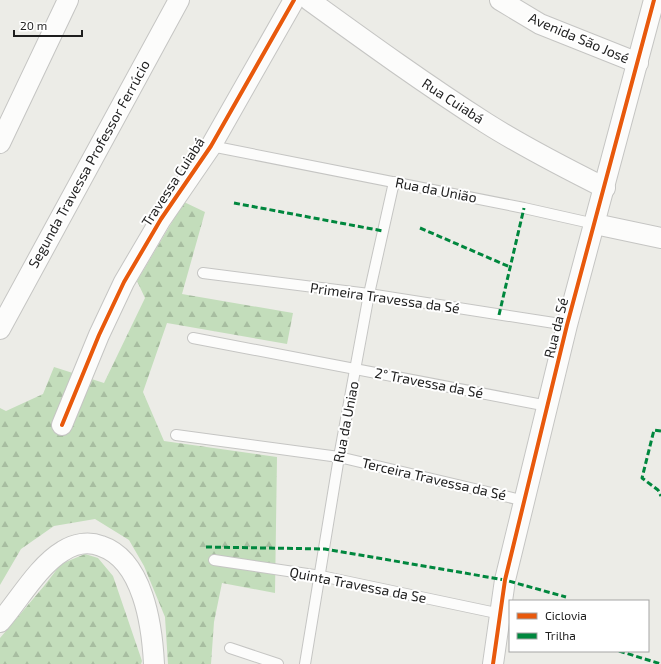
<svg xmlns="http://www.w3.org/2000/svg" width="661" height="664" viewBox="0 0 661 664" font-family="'Exo 2',sans-serif">
<style>
.forest{fill:url(#forest-firs)}
.lines{fill:none;stroke-linecap:round;stroke-linejoin:round}
.service-casing{stroke:#c5c5c3;stroke-width:12}
.minor-casing{stroke:#c5c5c3;stroke-width:22}
.service{stroke:#fcfcfb;stroke-width:10}
.minor{stroke:#fcfcfb;stroke-width:20}
.quiet{stroke:#00873e;stroke-width:3;stroke-dasharray:6 3;stroke-linecap:butt}
.cycleway-casing{stroke:#fff;stroke-width:6}
.cycleway{stroke:#e8590c;stroke-width:4}
.labels{text-anchor:middle;stroke-width:4;stroke-linejoin:round;paint-order:stroke}
.street-label{font-size:14px;fill:#1e1e1e;stroke:#fff}
</style>
<defs>
<pattern id="forest-firs" width="22" height="20" patternUnits="userSpaceOnUse"><rect width="22" height="20" fill="#c3ddbb"/><path d="M5 1l3.5 6h-7zM16 11l3.5 6h-7z" fill="#a7bda0"/></pattern>
</defs>
<rect width="100%" height="100%" fill="#ecece7"/>
<g class="forest">
<path d="M184,202L205,212L182,294L293,313L287,344L167,323L143,392L164,441L277,457L275,593L222,583L214,622L211,664H168L165,617L144,566L129,540L95,519L54,526L21,549L0,585V408L6,411L43,394L54,367L104,383L145,298L137,281Z"/>
<path d="M85,554L98,558L113,576L142,661L141,664H0V638L44,586L61,564Z"/>
</g>
<g class="lines">
<g class="service-casing">
<g id="service">
<path d="M211,146L524,208L595,224"/>
<path d="M203,273L369,294L567,325"/>
<path d="M193,338L548,406"/>
<path d="M176,435L339,457L525,501"/>
<path d="M214,560L321,576L501,614"/>
<path d="M230,648L278,664"/>
<path d="M305,664L339,457L369,294L394,182"/>
</g>
</g>
<g class="minor-casing">
<g id="minor">
<path d="M309,0C367,42 425,84 486,123C524,147 565,168 605,188"/>
<path d="M500,0L540,24L638,63"/>
<path d="M0,143L68,0"/>
<path d="M595,224L661,238"/>
<path d="M0,329L179,0"/>
<path d="M62,425L99,335L124,282L161,219L211,146L294,0"/>
<path d="M0,622C19,600 38,566 63,551C74,544 88,541 101,546C143,560 152,625 154,664"/>
<path d="M493,664L505,580L567,325L654,0"/>
</g>
</g>
<use href="#service" class="service"/>
<use href="#minor" class="minor"/>
<g class="quiet">
<path d="M234,203L383,231"/>
<path d="M420,228L510,267"/>
<path d="M499,315L524,208"/>
<path d="M661,431L654,430L642,478L658,490L661,496"/>
<path d="M206,547L325,549L505,580L566,597"/>
<path d="M619,651L661,664"/>
</g>
<g class="cycleway-casing">
<g id="cycleway">
<path d="M62,425L99,335L124,282L161,219L211,146L294,0"/>
<path d="M493,664L505,580L567,325L654,0"/>
</g>
</g>
<use href="#cycleway" class="cycleway"/>
</g>
<g class="labels">
<g class="street-label">
<text transform="translate(579 38) rotate(23)" y="5">Avenida São José</text>
<text transform="translate(453 101) rotate(33)" y="5">Rua Cuiabá</text>
<text transform="translate(89 164) rotate(-61)" y="5">Segunda Travessa Professor Ferrúcio</text>
<text transform="translate(173 182) rotate(-57)" y="5">Travessa Cuiabá</text>
<text transform="translate(436 190) rotate(11)" y="5">Rua da União</text>
<text transform="translate(385 298) rotate(8)" y="5">Primeira Travessa da Sé</text>
<text transform="translate(556 328) rotate(-76)" y="5">Rua da Sé</text>
<text transform="translate(429 383) rotate(11)" y="5">2° Travessa da Sé</text>
<text transform="translate(346 422) rotate(-79)" y="5">Rua da Uniao</text>
<text transform="translate(434 479) rotate(13)" y="5">Terceira Travessa da Sé</text>
<text transform="translate(358 585) rotate(11)" y="5">Quinta Travessa da Se</text>
</g>
</g>
<rect x="509" y="600" width="140" height="52" fill="#ffffff" stroke="#a5a5a5"/>
<rect x="517" y="613" width="20" height="6" fill="#e8590c" stroke="#a5a5a5"/>
<text x="545" y="620" font-size="12" fill="#1e1e1e">Ciclovia</text>
<rect x="517" y="633" width="20" height="6" fill="#00873e" stroke="#a5a5a5"/>
<text x="545" y="640" font-size="12" fill="#1e1e1e">Trilha</text>
<path d="M14 30v6h68v-6" fill="none" stroke="#1e1e1e" stroke-width="2"/>
<text x="20" y="30" font-size="12" fill="#1e1e1e" stroke="#ffffff" stroke-width="3" paint-order="stroke">20 m</text>
</svg>
